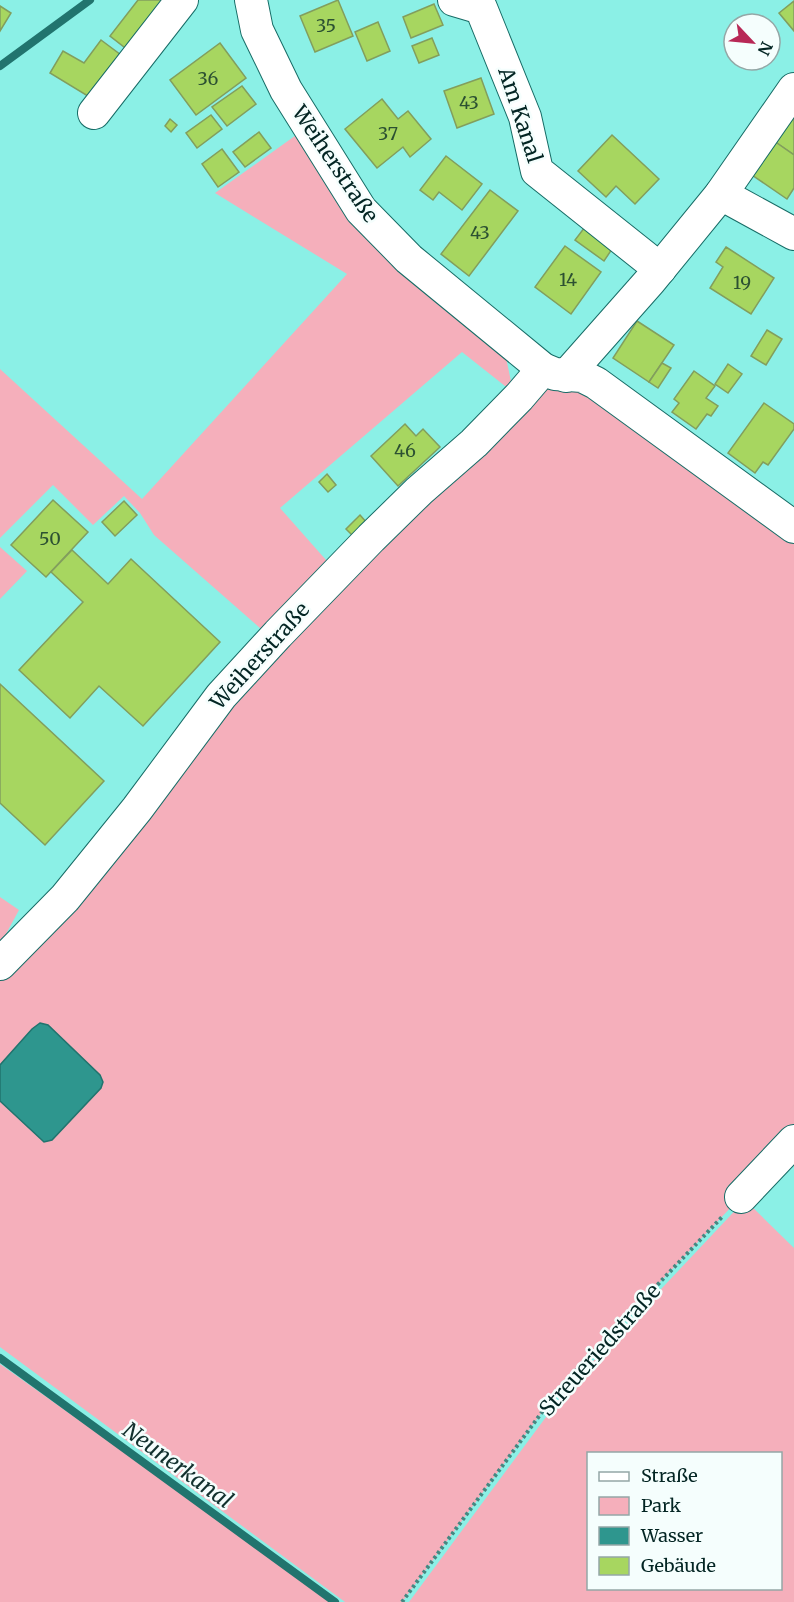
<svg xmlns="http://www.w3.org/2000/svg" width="794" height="1602" viewBox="0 0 794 1602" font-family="Merriweather,serif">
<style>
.green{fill:#f5afbb;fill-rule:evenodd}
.water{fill:#2e968e;stroke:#21746e;stroke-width:1.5}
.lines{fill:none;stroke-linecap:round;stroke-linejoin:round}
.stream{stroke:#21746e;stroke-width:8}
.building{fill:#a7d660;stroke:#829e5d;stroke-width:1.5}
.minor-casing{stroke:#176c66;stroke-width:34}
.path{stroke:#458781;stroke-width:4;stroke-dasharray:3 3;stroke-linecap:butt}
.minor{stroke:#fff;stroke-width:32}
.labels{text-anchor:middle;stroke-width:5;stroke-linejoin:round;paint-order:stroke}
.number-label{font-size:18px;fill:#2c5132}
.street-label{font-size:21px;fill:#032523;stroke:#f5fefd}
.water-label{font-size:22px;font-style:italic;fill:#12312e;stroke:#f5fefd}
</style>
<rect width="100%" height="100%" fill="#8bf0e6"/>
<g class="green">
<path d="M299,133L505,353L512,386H505L462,352L280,508L334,569L268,635L154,535L140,513L124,496L93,525L53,485L0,538V369L142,499L347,274L215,193Z"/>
<path d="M596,383L794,525V1141L562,1385L402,1602H345L0,1347V976L221,696L548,385Z"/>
<path d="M0,547L27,571L0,599Z"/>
<path d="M0,897L19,910L0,945Z"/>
<path d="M745,1200L794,1248V1602H409L566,1390ZM588,1454H780V1588H588Z"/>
<path d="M0,1364L308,1583L331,1602H0Z"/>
</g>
<path class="water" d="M40,1023L48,1025L100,1075L103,1082L101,1088L52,1140L44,1142L0,1101V1065L32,1029Z"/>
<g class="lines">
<g class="stream">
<path d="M0,66L90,0"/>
<path d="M0,1358L335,1602"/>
</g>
</g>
<g class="building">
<path d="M138,0H175L133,54L110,36Z"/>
<path d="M338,0L353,36L315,52L300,16Z"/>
<path d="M794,1V31L779,13Z"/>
<path d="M434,4L443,25L411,38L403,17Z"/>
<path d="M0,6L11,13L0,31Z"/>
<path d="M378,22L390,51L367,61L355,32Z"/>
<path d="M432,38L439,55L419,63L412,46Z"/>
<path d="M101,40L125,58L96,101L50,73L63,51L84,63Z"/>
<path d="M220,43L246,78L196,115L170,80Z"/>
<path d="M481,78L494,114L457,128L444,91Z"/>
<path d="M242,86L256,104L227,126L212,107Z"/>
<path d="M794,94V155L774,141Z"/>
<path d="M382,99L398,119L408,111L431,139L410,157L403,147L377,168L345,129Z"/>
<path d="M211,115L222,129L197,148L186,133Z"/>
<path d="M170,119L177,125L171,132L165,126Z"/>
<path d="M259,132L271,148L245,167L233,152Z"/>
<path d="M612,135L659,179L635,204L616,186L606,197L578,171Z"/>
<path d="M774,141L794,155V188L787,199L752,175Z"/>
<path d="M222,149L239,172L218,187L202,164Z"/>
<path d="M446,156L482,184L462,210L439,192L433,200L420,190Z"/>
<path d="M490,190L518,211L469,276L441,254Z"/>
<path d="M588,223L616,243L604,261L575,240Z"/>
<path d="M565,246L601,272L571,314L535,287Z"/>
<path d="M726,247L774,278L751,314L710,288L723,267L716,262Z"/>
<path d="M637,321L674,345L649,382L613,358Z"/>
<path d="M767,330L782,339L766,365L751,356Z"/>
<path d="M662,363L671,368L658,388L649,382Z"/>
<path d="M728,364L742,374L728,393L715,384Z"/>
<path d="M694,371L715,386L706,398L718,406L711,416L707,414L696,429L672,412L679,403L674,399Z"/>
<path d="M764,403L794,424V429L768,465L763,462L755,473L728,453Z"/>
<path d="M405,424L416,436L423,429L440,447L398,486L371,456Z"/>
<path d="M327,474L336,485L328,492L319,482Z"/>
<path d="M53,500L88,532L46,577L11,545Z"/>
<path d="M124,501L137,515L115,536L102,522Z"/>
<path d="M360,515L367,523L353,536L346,529Z"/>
<path d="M72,550L108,584L131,559L220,642L143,726L99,686L70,718L19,670L83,602L51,572Z"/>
<path d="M0,684L104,781L45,845L0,803Z"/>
</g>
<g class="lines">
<g class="minor-casing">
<g id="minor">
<path d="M251,0L257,30L286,90L361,210L409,259L543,369L555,374L582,376L596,383L794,527"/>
<path d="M454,0L481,8L525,117L537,171L660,269"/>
<path d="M94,113L182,0"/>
<path d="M721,194L794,234"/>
<path d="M566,376L650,281L721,194L794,89"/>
<path d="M0,964L65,898L137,809L221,696L278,634L371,538L419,491L474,443L519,397L543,369"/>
<path d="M741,1197L794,1141"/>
</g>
</g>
<path class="path" d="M402,1602L562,1385L722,1217"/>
<use href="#minor" class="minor"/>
</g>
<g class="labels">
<g class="number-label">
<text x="326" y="32">35</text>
<text x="208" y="85">36</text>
<text x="469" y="109">43</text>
<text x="388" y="140">37</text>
<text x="480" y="239">43</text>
<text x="568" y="286">14</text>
<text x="742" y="289">19</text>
<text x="405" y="457">46</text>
<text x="50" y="545">50</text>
</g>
<g class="street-label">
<text transform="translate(520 115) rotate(72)" y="7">Am Kanal</text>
<text transform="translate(335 164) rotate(56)" y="7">Weiherstraße</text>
<text transform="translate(260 656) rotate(-48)" y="7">Weiherstraße</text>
<text transform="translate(600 1350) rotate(-48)" y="7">Streueriedstraße</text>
</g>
<g class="water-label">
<text transform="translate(178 1465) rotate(36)" y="8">Neunerkanal</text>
</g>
</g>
<rect x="587" y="1452" width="195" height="138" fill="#f5fefd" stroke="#94a7a6" stroke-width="1.5"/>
<rect x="599" y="1472" width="30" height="9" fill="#ffffff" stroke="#94a7a6" stroke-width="1.5"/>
<text x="641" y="1482" font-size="18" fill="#032523">Straße</text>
<rect x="599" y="1497" width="30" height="18" fill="#f5afbb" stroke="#94a7a6" stroke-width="1.5"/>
<text x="641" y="1512" font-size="18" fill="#032523">Park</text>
<rect x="599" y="1527" width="30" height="18" fill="#2e968e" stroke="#94a7a6" stroke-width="1.5"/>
<text x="641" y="1542" font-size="18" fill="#032523">Wasser</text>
<rect x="599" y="1557" width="30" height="18" fill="#a7d660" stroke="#94a7a6" stroke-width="1.5"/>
<text x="641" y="1572" font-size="18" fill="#032523">Gebäude</text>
<g transform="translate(752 42) rotate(116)"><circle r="28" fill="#f5fefd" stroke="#94a7a6" stroke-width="1.5"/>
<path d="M0-4.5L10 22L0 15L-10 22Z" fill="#b82856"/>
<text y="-9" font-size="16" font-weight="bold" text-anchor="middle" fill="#032523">N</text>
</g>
</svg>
